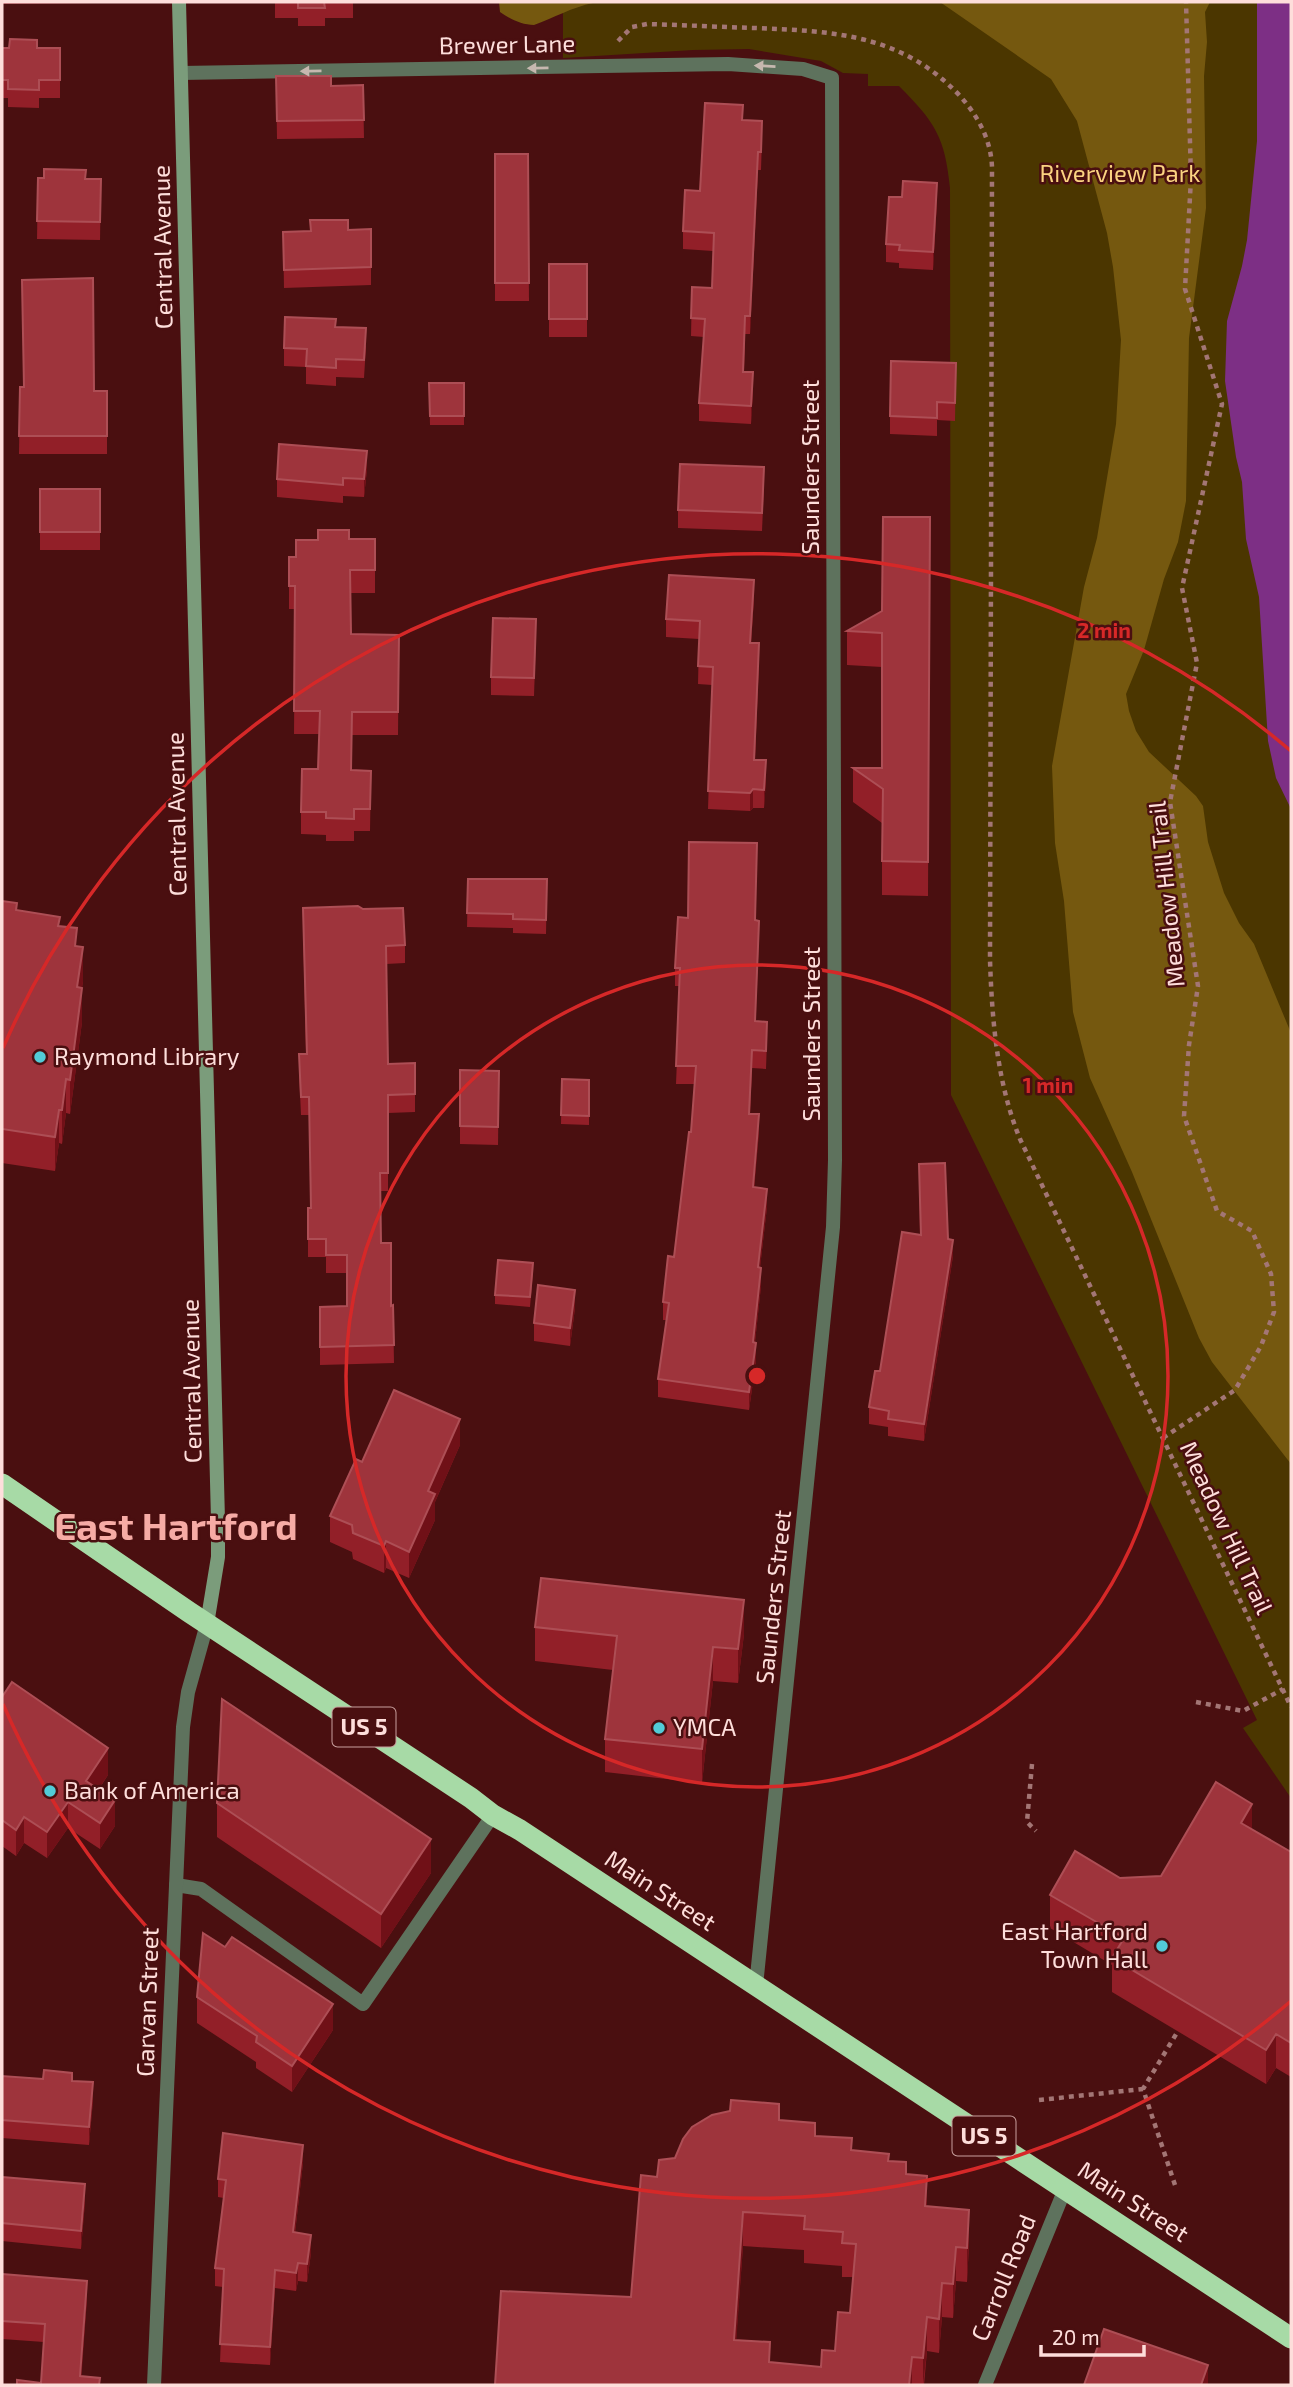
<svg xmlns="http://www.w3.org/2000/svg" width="1293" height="2387" viewBox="0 0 1293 2387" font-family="'Exo 2',sans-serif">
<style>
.green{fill:#4b3600}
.forest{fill:#75580f}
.water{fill:#7d2f85}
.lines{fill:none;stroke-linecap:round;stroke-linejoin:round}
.path{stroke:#a37675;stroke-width:4.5;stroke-dasharray:5 5;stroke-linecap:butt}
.lane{stroke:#5e725d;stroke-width:14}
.street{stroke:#5e725d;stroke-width:14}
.secondary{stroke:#7b9c7b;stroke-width:14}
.highway{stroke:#a7daa6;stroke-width:21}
.wall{fill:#921f28;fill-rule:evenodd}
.shaded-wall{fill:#701017}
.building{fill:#9e343c;stroke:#ad4e55;stroke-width:2;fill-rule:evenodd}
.oneway{fill:#c6b8af}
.ring{fill:none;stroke:#d62828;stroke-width:3.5}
.poi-dot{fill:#52cbd7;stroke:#4a0f10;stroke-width:2.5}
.labels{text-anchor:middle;stroke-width:5;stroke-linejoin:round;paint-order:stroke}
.shield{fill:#4a0f10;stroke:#c8a09e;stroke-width:2}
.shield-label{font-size:23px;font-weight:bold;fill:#fededb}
.street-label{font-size:24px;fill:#fededb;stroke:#4a0f10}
.park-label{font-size:24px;fill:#fbd381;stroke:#4a0f10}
.poi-label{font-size:24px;fill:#fededb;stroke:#4a0f10;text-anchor:start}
.town-label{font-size:38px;font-weight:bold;fill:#f6aba5;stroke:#4a0f10}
.centre{fill:#d62828;stroke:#4a0f10;stroke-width:3.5}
.ring-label{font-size:21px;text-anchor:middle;font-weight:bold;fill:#d62828;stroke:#4a0f10;stroke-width:5;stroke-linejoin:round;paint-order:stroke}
</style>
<rect width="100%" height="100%" fill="#4a0f10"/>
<path class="green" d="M563,2H1291V1798L1243,1728L1257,1720L951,1095L950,188C945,137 935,122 899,86H868V74L843,73L821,61L749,49L693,50L563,58Z"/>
<g class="forest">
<path d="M499,2H644C627,5 610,0 593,3C573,7 553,18 534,25C522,25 510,19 500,12Z"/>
<path d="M940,2H1210L1205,12L1207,42L1204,76L1206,208L1189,338L1186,501L1178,542L1164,579L1144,650L1126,694L1129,711L1136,731L1149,752L1196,796L1203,806L1208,842L1224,893L1239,923L1254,944L1291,1033V1464L1212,1362L1199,1338L1132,1172L1090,1078L1073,1012L1064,901L1055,843L1052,766L1084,587L1097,538L1116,424L1121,340L1113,267L1107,233L1077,121L1051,79Z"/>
</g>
<path class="water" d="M1257,2H1291V809L1276,778L1268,741L1259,597L1246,539L1242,482L1236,457L1225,381L1227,321L1242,266L1247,240L1257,141Z"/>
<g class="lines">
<g class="path">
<path d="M618,41L632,27L647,24C683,25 719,27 754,28C833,31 902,34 960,96C978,116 991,140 992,167L990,960C992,1020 997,1083 1020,1139L1291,1707"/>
<path d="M1163,1438L1235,1390L1261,1346L1274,1312L1271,1274L1252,1231L1217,1211L1184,1116L1189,1045L1198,986L1170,802L1197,663L1182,588L1222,404L1185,289L1191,178L1186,2"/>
<path d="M1196,1702L1243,1711L1283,1689"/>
<path d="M1032,1764L1027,1822L1036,1831"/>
<path d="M1039,2100L1143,2089"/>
<path d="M1175,2185L1143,2089L1178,2031"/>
</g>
<path class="lane" d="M176,1885L201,1889L363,2004L493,1815"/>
<g class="street">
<path d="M181,73L728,64L803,69L832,78L835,1160L833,1227L756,1986"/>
<path d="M154,2385L183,1727L188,1692L207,1624"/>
<path d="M985,2385L1065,2189"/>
</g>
<path class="secondary" d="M179,2L218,1520V1557L207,1624"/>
<path class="highway" d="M2,1484L189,1612L471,1798L493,1815L520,1830L1291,2338"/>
</g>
<g class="wall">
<path d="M2,2H97V3L2,4Z"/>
<path d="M275,2H353V18H325V26H298V18H275Z"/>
<path d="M2,48H60V98H39V108L8,107V98H2Z"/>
<path d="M276,76L331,86L363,85L364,138L277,139Z"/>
<path d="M743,120L762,139L761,170H758L750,334H745L744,372L753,390L751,424L699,421V403L704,337L691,336L692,287L712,288L713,251L683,249V231L700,191Z"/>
<path d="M495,154H528L529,301H495Z"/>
<path d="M38,178L101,179L100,240L37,239Z"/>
<path d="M937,201L933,270L899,268V263L886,262V244Z"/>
<path d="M371,229V285L284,288L283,232Z"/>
<rect x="549" y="264" width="38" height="73"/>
<path d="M336,327L366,346L364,378L336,377V386L306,384V367L284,366V348Z"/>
<path d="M956,363L955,421L937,420V436L890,434V416Z"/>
<path d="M429,383H464V425H430Z"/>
<path d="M20,387L107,391V454H19Z"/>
<path d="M367,469L364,497L343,496V503L277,497V479Z"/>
<path d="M764,485L762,531L678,528V510Z"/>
<rect x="40" y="489" width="60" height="61"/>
<path d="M930,517L928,896L882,895V823L853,802V768H882V667L847,665V631L882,611Z"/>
<path d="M349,539H375V593H350L351,634L399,635L398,735H352L351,770L371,771L370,831H354V841H326V835L301,834V812L318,769L319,734H294L295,609H289V557H296Z"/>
<path d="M754,598L751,643L759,661L755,760L766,779L764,808H753L750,811L708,809L712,685L698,684L699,639L666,637V619Z"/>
<path d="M536,637L534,696L491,695V677Z"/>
<path d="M468,879H547L546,934L513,933V928L467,927Z"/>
<path d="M2,901L17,911L60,926L77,946L83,981L82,988V1022L70,1114L66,1113L62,1144L59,1143L55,1171L2,1163Z"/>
<path d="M755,920L759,939L755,1022L767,1040L766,1069L752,1068L750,1114L759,1132L754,1187L767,1207L760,1267L761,1286L755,1342L756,1361L749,1410L658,1397V1379L666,1320H663V1302L674,1257L691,1132L695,1084H676L680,986H675V968Z"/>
<path d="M303,926L405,945V963L386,964L388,1064L415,1063V1112L388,1113V1191H380L381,1243L391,1306L393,1305L394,1363L320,1365V1307L347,1306V1273H326V1257H308V1208H311L309,1115H301L299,1072V1054H306Z"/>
<path d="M460,1070L499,1071L498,1145L460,1144Z"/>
<path d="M562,1079L589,1080V1125L561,1124Z"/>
<path d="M919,1164L948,1239L953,1256L924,1441L888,1436V1427L869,1424V1407L920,1235Z"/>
<path d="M533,1272L530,1307L495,1304V1295Z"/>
<path d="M575,1308L570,1346L534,1341V1323Z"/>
<path d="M460,1445L435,1502V1520L409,1578L386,1568L384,1573L353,1559L352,1552L330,1542V1516L362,1462Z"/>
<path d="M535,1627L744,1634L738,1683L713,1681L702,1783L605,1772V1739L613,1670L535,1661Z"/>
<path d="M2,1697L108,1775L99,1789L115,1826L100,1849L68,1828L47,1858L24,1843L16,1856L2,1846Z"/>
<path d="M217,1803L431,1873L381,1948L217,1837Z"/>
<path d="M1252,1829L1291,1852V2077L1276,2068L1266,2084L1112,1992V1965L1050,1928V1895L1120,1878L1161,1876Z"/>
<path d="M197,1997L333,2030L292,2092L256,2068V2062L197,2023Z"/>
<path d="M2,2076L72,2081L93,2100L89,2145L2,2138Z"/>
<path d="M779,2120L815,2136L852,2150L889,2161L906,2174L927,2206L969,2244L967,2282L956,2281L953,2318L942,2317L939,2353L927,2351L924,2385H495L631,2297L657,2177L675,2158ZM743,2246L804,2250V2263L842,2266V2277H853L850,2313L835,2351L821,2367L770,2362L736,2340Z"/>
<path d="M303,2163L295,2233L311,2253L307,2282L298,2281L296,2291L275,2288L270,2365L220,2362L223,2287L215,2286V2268L224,2198L218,2197V2179Z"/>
<path d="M2,2177L85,2202L81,2249L2,2241Z"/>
<path d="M2,2274L87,2299L81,2376L100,2385L41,2383L44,2342L2,2339Z"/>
</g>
<g class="shaded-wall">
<path d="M758,152V170L750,334V316Z"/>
<path d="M937,183V201L933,270V252Z"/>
<path d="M753,372V390L751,424V406Z"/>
<path d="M367,451V469L364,497V479Z"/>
<path d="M754,580V598L750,661V643Z"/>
<path d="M759,643V661L754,778V760Z"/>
<path d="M766,760V779L764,808V790Z"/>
<path d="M753,789V808L750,811V793Z"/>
<path d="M759,921V939L755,1040V1021Z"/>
<path d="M83,947V981L77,1021V987Z"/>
<path d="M82,988V1022L70,1114V1080Z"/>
<path d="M752,1050V1068L749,1132V1114Z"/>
<path d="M66,1079V1113L62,1144V1110Z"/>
<path d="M59,1110V1143L55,1171V1137Z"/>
<path d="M759,1114V1132L753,1205V1187Z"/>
<path d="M767,1189V1207L758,1285V1267Z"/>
<path d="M953,1240V1256L924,1441V1424Z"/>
<path d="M761,1268V1286L753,1360V1342Z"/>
<path d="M575,1290V1308L570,1346V1328Z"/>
<path d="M756,1343V1361L749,1410V1392Z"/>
<path d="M460,1419V1445L435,1502V1520L409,1578V1552L428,1491Z"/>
<path d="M386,1541V1568L384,1573V1546Z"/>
<path d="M744,1600V1634L738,1683V1649Z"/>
<path d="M713,1647V1681L702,1783V1749Z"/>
<path d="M108,1748V1775L86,1807V1781Z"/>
<path d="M115,1800V1826L100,1849V1823Z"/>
<path d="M68,1802V1828L47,1858V1832Z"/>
<path d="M1252,1804V1837L1241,1823Z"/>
<path d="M24,1817V1843L16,1856V1830Z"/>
<path d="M431,1839V1873L381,1948V1914Z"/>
<path d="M333,2004V2030L292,2092V2066Z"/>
<path d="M1276,2034V2068L1266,2084V2050Z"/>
<path d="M93,2082V2100L89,2145V2127Z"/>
<path d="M303,2145V2163L293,2250V2232Z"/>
<path d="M927,2176V2210L925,2206Z"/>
<path d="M85,2184V2202L81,2249V2231Z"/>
<path d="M969,2210V2244L967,2282V2248Z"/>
<path d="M743,2212V2246L734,2374V2340Z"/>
<path d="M311,2235V2253L307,2282V2264Z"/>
<path d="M956,2247V2281L953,2318V2284Z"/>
<path d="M298,2263V2281L296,2291V2273Z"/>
<path d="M275,2270V2288L270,2365V2347Z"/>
<path d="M87,2281V2299L81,2385L80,2376Z"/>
<path d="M942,2283V2317L939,2353V2319Z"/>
<path d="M927,2317V2351L923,2385V2358Z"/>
<path d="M912,2357V2385H909Z"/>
<path d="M1208,2365V2385H1201Z"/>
</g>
<g class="building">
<path d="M298,2H324L325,8H298Z"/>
<path d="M10,39L37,40V48H60V80H39V90L8,89V80H2V48H9Z"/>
<path d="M276,76H331V86L363,85L364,120L277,121Z"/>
<path d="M705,103L743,105L742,120L762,121L761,152H758L750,316H745L743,372H753L751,406L699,403L705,319L691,318L692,287L712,288L714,233L683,231L685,190L700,191Z"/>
<path d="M495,154H528L529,283H495Z"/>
<path d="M44,169L86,170L85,179H101L100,222L37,221L38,178H44Z"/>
<path d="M903,181L937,183L933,252L899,250L900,245L886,244L889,197H902Z"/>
<path d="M310,220H348V230L371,229V267L284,270L283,232L311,231Z"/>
<rect x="549" y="264" width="38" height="55"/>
<path d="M93,278L94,391H107V436H19L20,387H24L22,280Z"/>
<path d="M285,317L336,319L335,327L366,328L364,360L336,359V368L306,366L307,349L284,348Z"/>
<path d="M891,361L956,363L955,403L937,402V418L890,416Z"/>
<path d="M429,383H464V416H430Z"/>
<path d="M279,444L367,451L364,479L343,478V485L277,479Z"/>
<path d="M680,464L764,467L762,513L678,510Z"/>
<rect x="40" y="489" width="60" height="43"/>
<path d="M883,517H930L928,862L882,861L883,789L853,768H882V633L847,631L882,611Z"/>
<path d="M318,530H349V539H375V570H350L351,634L399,635L398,712H352L351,770L371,771L370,809H354V819L326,818V812H301L302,769H318L320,711H294L295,586H289V557H296V540H318Z"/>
<path d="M669,575L754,580L750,643H759L754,760H766L764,790L753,789L750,793L708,791L713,667L698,666L700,621L666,619Z"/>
<path d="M493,618L536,619L534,678L491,677Z"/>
<path d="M689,842L757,843L755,920L759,921L755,1021L767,1022L766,1051L752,1050L749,1114H759L753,1187L767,1189L758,1267L761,1268L753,1342L756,1343L749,1392L658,1379L669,1303L663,1302L668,1256L674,1257L689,1132H691L696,1066H676L680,968H675L678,917L688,918Z"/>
<path d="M468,879H547L546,920L513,919V914L467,913Z"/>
<path d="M2,901L17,903L16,910L60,917L58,926L77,928L75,946L83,947L77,987L82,988L70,1080L66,1079L62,1110H59L55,1137L2,1129Z"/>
<path d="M358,906L363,909L403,908L405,945L386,946L388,1064L415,1063V1094L388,1095V1173H380L381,1243H391V1306L393,1305L394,1345L320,1347V1307L347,1306V1255H326V1239H308V1208H311L309,1097H301L299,1054H307L303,908Z"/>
<path d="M460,1070L499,1071L498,1127L460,1126Z"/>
<path d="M562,1079L589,1080V1116L561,1115Z"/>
<path d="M945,1163L948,1239L953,1240L924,1424L888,1419L889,1411L869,1407L875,1371H880L902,1232L921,1235L919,1164Z"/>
<path d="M498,1260L533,1263L530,1297L495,1295Z"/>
<path d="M538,1285L575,1290L570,1328L534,1323Z"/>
<path d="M394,1390L460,1419L428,1491L435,1494L409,1552L386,1541L384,1546L353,1533L352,1525L330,1516L356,1459L362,1462Z"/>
<path d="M541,1578L744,1600L738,1649L713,1647L702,1749L605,1739L617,1636L535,1627Z"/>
<path d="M12,1682L108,1748L86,1781L115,1800L100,1823L68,1802L47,1832L24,1817L16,1830L2,1820V1697Z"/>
<path d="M222,1699L431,1839L381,1914L217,1803Z"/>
<path d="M1216,1782L1252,1804L1241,1823L1291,1852V2043L1276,2034L1266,2050L1112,1958L1124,1938L1050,1895L1075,1851L1120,1878L1161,1876Z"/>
<path d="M203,1933L225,1947L232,1937L333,2004L292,2066L256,2042L257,2036L197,1997Z"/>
<path d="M44,2070L72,2073V2081L93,2082L89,2127L2,2120V2076L43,2079Z"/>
<path d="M731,2100L779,2104V2120L815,2123V2136L852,2138L851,2150L889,2154L888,2161L906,2162V2174L927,2176L925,2206L969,2210L967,2248L956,2247L953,2284L942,2283L939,2319L927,2317L923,2358L912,2357L909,2385H495L501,2291L631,2297L641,2175L657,2177L659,2160L675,2158L683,2139L692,2127L712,2115L730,2111ZM743,2212L805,2216L804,2229L843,2232L842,2243L856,2244L850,2313L838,2312L835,2351L822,2350L821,2367L769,2362L770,2342L734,2340Z"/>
<path d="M223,2133L303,2145L293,2232L311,2235L307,2264L298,2263L296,2273L275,2270L270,2347L220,2344L224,2269L215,2268L226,2180L218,2179Z"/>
<path d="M2,2177L85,2184L81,2231L2,2223Z"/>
<path d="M2,2274L87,2281L80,2376L100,2378L99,2385H17V2380L41,2383L45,2324L2,2321Z"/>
<path d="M1104,2329L1208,2365L1201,2385H1084Z"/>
</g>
<defs><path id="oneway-solid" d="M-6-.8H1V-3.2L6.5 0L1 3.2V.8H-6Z" transform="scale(1.75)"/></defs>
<g class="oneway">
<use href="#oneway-solid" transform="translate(765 66) rotate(-177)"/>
<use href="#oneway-solid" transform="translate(538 68) rotate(179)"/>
<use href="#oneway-solid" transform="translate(311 71) rotate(179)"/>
</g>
<g class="ring">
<circle cx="757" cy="1376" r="411"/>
<path d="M1291 2001A822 822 0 0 1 3 1704M3 1048A822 822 0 0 1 1291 751"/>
</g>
<g class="poi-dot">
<circle cx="40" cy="1057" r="7"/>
<circle cx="659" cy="1728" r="7"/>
<circle cx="50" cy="1791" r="7"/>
<circle cx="1162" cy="1946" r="7"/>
</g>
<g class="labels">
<g class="shield">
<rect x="332.5" y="1707.5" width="63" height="39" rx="5"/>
<rect x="952.5" y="2116.5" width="63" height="39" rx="5"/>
</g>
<g class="shield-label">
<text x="364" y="1735">US 5</text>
<text x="984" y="2144">US 5</text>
</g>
<g class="street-label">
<text transform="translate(507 45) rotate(-1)" y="8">Brewer Lane</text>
<text transform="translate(163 247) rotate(-91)" y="8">Central Avenue</text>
<text transform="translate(811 467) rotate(-90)" y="8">Saunders Street</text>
<text transform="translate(177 814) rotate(-91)" y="8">Central Avenue</text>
<text transform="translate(1167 894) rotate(-96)" y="8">Meadow Hill Trail</text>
<text transform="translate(812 1034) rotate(-90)" y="8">Saunders Street</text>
<text transform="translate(192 1381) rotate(-91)" y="8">Central Avenue</text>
<text transform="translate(1226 1528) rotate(65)" y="8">Meadow Hill Trail</text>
<text transform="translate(774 1597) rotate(-84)" y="8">Saunders Street</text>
<text transform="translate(660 1891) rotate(33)" y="8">Main Street</text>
<text transform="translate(148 2002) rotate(-88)" y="8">Garvan Street</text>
<text transform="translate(1133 2202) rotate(33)" y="8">Main Street</text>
<text transform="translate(1004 2278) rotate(-68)" y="8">Carroll Road</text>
</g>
<g class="park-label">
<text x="1120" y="182">Riverview Park</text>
</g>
<g class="poi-label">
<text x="54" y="1065">Raymond Library</text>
<text x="673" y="1736">YMCA</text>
<text x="64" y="1799">Bank of America</text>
<text x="1148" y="1940" text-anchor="end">East Hartford<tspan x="1148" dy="28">Town Hall</tspan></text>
</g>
<g class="town-label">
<text x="176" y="1540">East Hartford</text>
</g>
</g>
<circle cx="757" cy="1376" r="10" class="centre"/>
<g class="ring-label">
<text x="1104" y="638">2 min</text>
<text x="1048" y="1093">1 min</text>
</g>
<rect width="1293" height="2387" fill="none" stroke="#fededb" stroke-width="7"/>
<path d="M1041 2345v10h103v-10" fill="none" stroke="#fededb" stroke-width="3.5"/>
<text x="1052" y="2345" font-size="21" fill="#fededb" stroke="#4a0f10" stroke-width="5" paint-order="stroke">20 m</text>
</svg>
